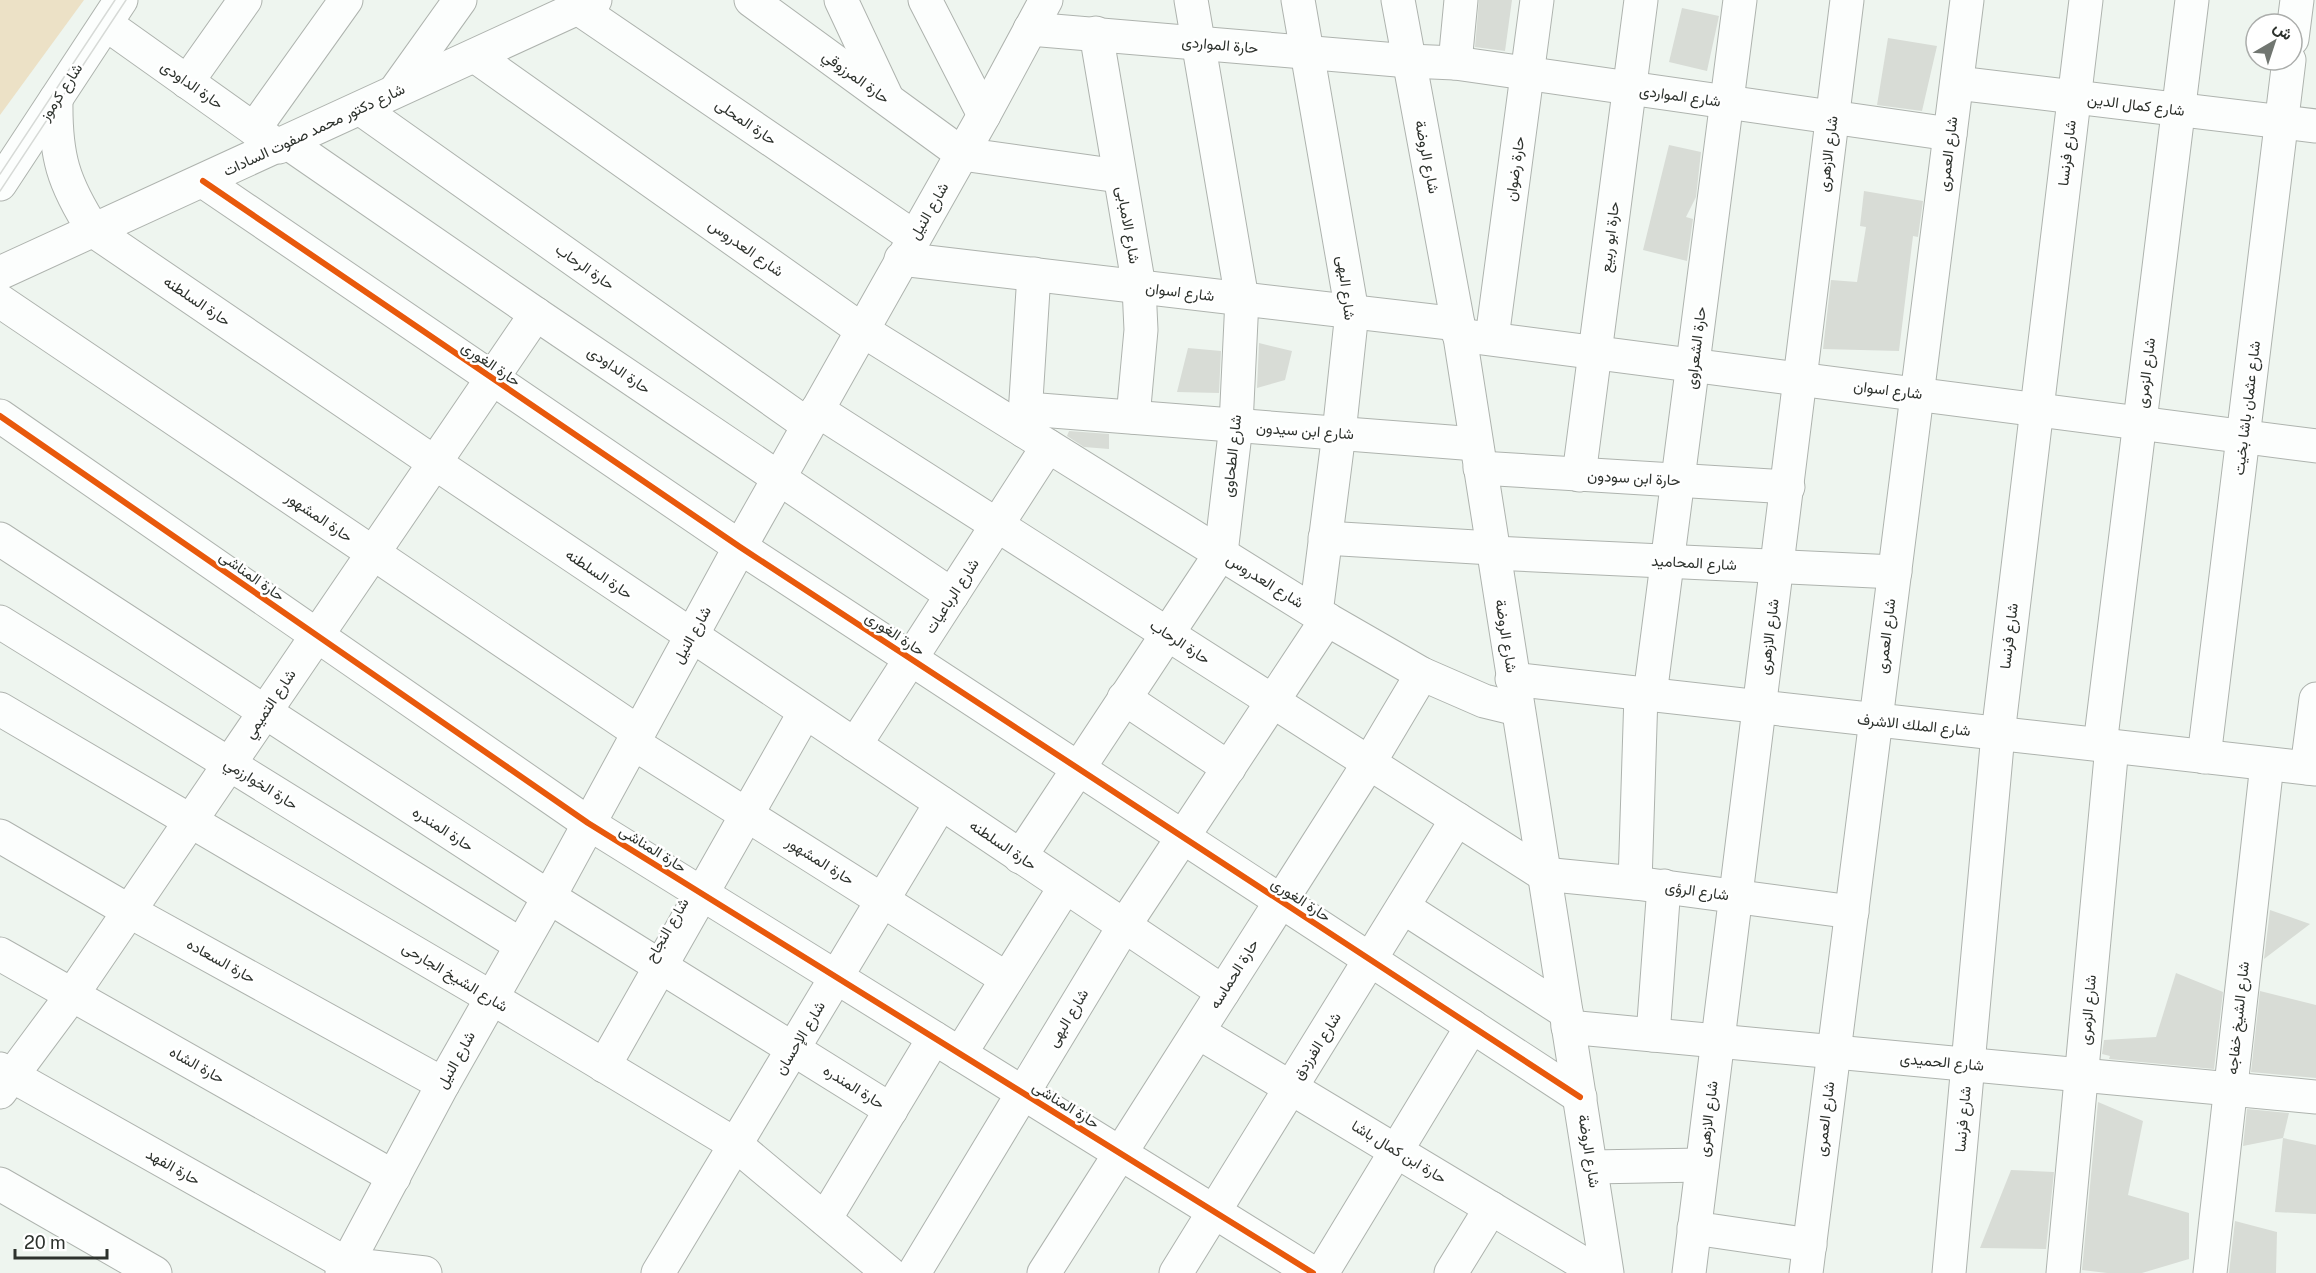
<svg xmlns="http://www.w3.org/2000/svg" width="2316" height="1273" viewBox="0 0 2316 1273" font-family="'Public Sans',Vazirmatn,sans-serif">
<style>
.green{fill:#ece1c6}
.building{fill:#d8dcd6}
.lines{fill:none;stroke-linecap:round;stroke-linejoin:round}
.minor-casing{stroke:#aeb3ae;stroke-width:35}
.tertiary-casing{stroke:#aeb3ae;stroke-width:35}
.secondary-casing{stroke:#aeb3ae;stroke-width:35}
.minor{stroke:#fcfefd;stroke-width:33}
.tertiary{stroke:#fcfefd;stroke-width:33}
.secondary{stroke:#fcfefd;stroke-width:33}
.tram{stroke:#d7dad7;stroke-width:1.5}
.cycleway-casing{stroke:#fff;stroke-width:10}
.cycleway{stroke:#e8590c;stroke-width:6}
.labels{text-anchor:middle;stroke-width:5;stroke-linejoin:round;paint-order:stroke}
.street-label{font-size:15px;fill:#2d322d;stroke:#fff}
</style>
<rect width="100%" height="100%" fill="#eef5ef"/>
<path class="green" d="M0,0H84L0,115Z"/>
<g class="building">
<path d="M1479,0H1512L1505,51L1475,47Z"/>
<path d="M1682,8L1719,16L1707,71L1669,62Z"/>
<path d="M1888,38L1937,46L1922,111L1877,105Z"/>
<path d="M1669,145L1701,152L1696,197L1686,217L1693,219L1687,261L1643,250Z"/>
<path d="M1864,191L1923,201L1918,237L1913,236L1899,351L1823,349L1831,280L1857,282L1866,227L1860,226Z"/>
<path d="M1259,343L1292,351L1285,380L1257,388Z"/>
<path d="M1188,348L1221,351L1219,393L1177,392Z"/>
<path d="M1069,431L1109,434V449L1084,447L1067,436Z"/>
<path d="M2270,910L2310,924L2264,959Z"/>
<path d="M2176,973L2223,992L2214,1069L2109,1059L2110,1056L2102,1054L2104,1040L2156,1037Z"/>
<path d="M2260,991L2316,1005V1078L2251,1072Z"/>
<path d="M2098,1102L2143,1121L2128,1195L2189,1213V1259L2142,1273H2107L2082,1270Z"/>
<path d="M2247,1109L2289,1113L2283,1138L2243,1146Z"/>
<path d="M2283,1138L2316,1145V1214L2275,1212Z"/>
<path d="M2011,1170L2054,1172L2046,1249L1980,1248Z"/>
<path d="M2235,1221L2277,1232L2276,1273H2229Z"/>
</g>
<g class="lines">
<g class="minor-casing">
<g id="minor">
<path d="M751,0L962,154L1119,176"/>
<path d="M841,0L886,96"/>
<path d="M925,0L984,115"/>
<path d="M1298,0L1352,312L1339,433L1316,613"/>
<path d="M1398,0L1458,324L1607,1273"/>
<path d="M578,8L914,237"/>
<path d="M106,24L279,147"/>
<path d="M1030,29L1409,61L1455,63L1950,134"/>
<path d="M1096,33L1139,287L1141,330L1133,417"/>
<path d="M2292,39L2297,0"/>
<path d="M475,56L862,330L1316,613L1422,674L1484,701L1517,709"/>
<path d="M1455,63L1461,0"/>
<path d="M187,82L245,0"/>
<path d="M1957,83L2316,126"/>
<path d="M395,91L460,0"/>
<path d="M56,99C55,156 63,183 94,231L435,463L1223,992"/>
<path d="M361,109L808,425"/>
<path d="M254,129L346,0"/>
<path d="M288,143L536,314L952,595"/>
<path d="M203,181L740,547L1580,1097"/>
<path d="M901,259L1458,324"/>
<path d="M0,273L595,0"/>
<path d="M0,301L638,732"/>
<path d="M1459,335L2316,446"/>
<path d="M1492,338L1537,0"/>
<path d="M1027,409L1476,444"/>
<path d="M817,410L1543,874L1635,883L1852,912"/>
<path d="M0,416L588,823L1313,1273"/>
<path d="M1024,431L1034,274"/>
<path d="M1480,468L1788,487"/>
<path d="M1579,475L1641,0"/>
<path d="M1325,538L1492,548"/>
<path d="M0,539L549,897L891,1110"/>
<path d="M1493,553L1895,572"/>
<path d="M0,622L521,945"/>
<path d="M1512,679L2316,769"/>
<path d="M1650,695L1740,0"/>
<path d="M1124,698L1229,768"/>
<path d="M0,709L492,998L736,1145L889,1273"/>
<path d="M633,743L1007,979"/>
<path d="M855,745L1048,446"/>
<path d="M2100,745L2192,0"/>
<path d="M2204,757L2289,60"/>
<path d="M2307,768L2316,699"/>
<path d="M0,836L129,911L443,1084"/>
<path d="M1020,857L1221,553L1236,425L1242,299L1191,0"/>
<path d="M1635,883L1641,694"/>
<path d="M1403,907L1566,1012"/>
<path d="M0,954L394,1177"/>
<path d="M1568,1027L2316,1097"/>
<path d="M1198,1032L1599,1273"/>
<path d="M1653,1035L1664,886"/>
<path d="M960,1054L1065,887"/>
<path d="M604,1066L805,712"/>
<path d="M0,1069L347,1264L425,1273"/>
<path d="M0,1092L72,995L536,314"/>
<path d="M1591,1167L1702,1165"/>
<path d="M0,1184L155,1273"/>
<path d="M825,1219L934,1038"/>
<path d="M1694,1228L1810,1245"/>
<path d="M658,1273L941,803"/>
<path d="M914,1273L1124,926L1327,619"/>
<path d="M1044,1273L1369,763L1422,674"/>
<path d="M1176,1273L1457,819"/>
<path d="M1322,1273L1472,1026"/>
<path d="M1451,1273L1491,1208"/>
<path d="M1689,1273L1847,0"/>
<path d="M1806,1273L1967,0"/>
<path d="M1949,1273L1998,734L2086,0"/>
<path d="M2063,1273L2112,746"/>
<path d="M2210,1273L2267,764"/>
</g>
</g>
<g class="tertiary-casing">
<path id="tertiary" d="M342,1273L443,1084L549,897L740,547L984,115L1046,0"/>
</g>
<g class="secondary-casing">
<path id="secondary" d="M0,184L121,0"/>
</g>
<use href="#minor" class="minor"/>
<use href="#tertiary" class="tertiary"/>
<use href="#secondary" class="secondary"/>
<g class="tram">
<path d="M0,174L115,0"/>
<path d="M0,191L126,0"/>
</g>
<g class="cycleway-casing">
<g id="cycleway">
<path d="M203,181L740,547L1580,1097"/>
<path d="M0,416L588,823L1313,1273"/>
</g>
</g>
<use href="#cycleway" class="cycleway"/>
</g>
<g class="labels">
<g class="street-label">
<text transform="translate(1220 45) rotate(5)" y="5">حارة المواردى</text>
<text transform="translate(856 77) rotate(36)" y="5">حارة المرزوقي</text>
<text transform="translate(192 85) rotate(35)" y="5">حارة الداودى</text>
<text transform="translate(61 92) rotate(-57)" y="5">شارع كرموز</text>
<text transform="translate(1680 96) rotate(8)" y="5">شارع المواردى</text>
<text transform="translate(2136 105) rotate(7)" y="5">شارع كمال الدين</text>
<text transform="translate(746 122) rotate(34)" y="5">حارة المحلى</text>
<text transform="translate(314 130) rotate(-25)" y="5">شارع دكتور محمد صفوت السادات</text>
<text transform="translate(2067 153) rotate(-83)" y="5">شارع فرنسا</text>
<text transform="translate(1828 154) rotate(-83)" y="5">شارع الازهرى</text>
<text transform="translate(1948 154) rotate(-83)" y="5">شارع العمرى</text>
<text transform="translate(1427 157) rotate(79)" y="5">شارع الروضة</text>
<text transform="translate(1515 169) rotate(-82)" y="5">حارة رضوان</text>
<text transform="translate(929 211) rotate(-60)" y="5">شارع النيل</text>
<text transform="translate(1128 225) rotate(80)" y="5">شارع الامبابى</text>
<text transform="translate(1610 237) rotate(-83)" y="5">حارة ابو ربيع</text>
<text transform="translate(746 248) rotate(35)" y="5">شارع العدروس</text>
<text transform="translate(585 267) rotate(35)" y="5">حارة الرحاب</text>
<text transform="translate(1346 288) rotate(83)" y="5">شارع البهى</text>
<text transform="translate(1180 292) rotate(7)" y="5">شارع اسوان</text>
<text transform="translate(197 301) rotate(34)" y="5">حارة السلطنه</text>
<text transform="translate(1696 348) rotate(-83)" y="5">حارة الشعراوى</text>
<text transform="translate(491 364) rotate(34)" y="5">حارة الغورى</text>
<text transform="translate(619 370) rotate(34)" y="5">حارة الداودى</text>
<text transform="translate(2146 373) rotate(-83)" y="5">شارع الزمرى</text>
<text transform="translate(1888 390) rotate(7)" y="5">شارع اسوان</text>
<text transform="translate(2247 408) rotate(-83)" y="5">شارع عثمان باشا بخيت</text>
<text transform="translate(1305 431) rotate(4)" y="5">شارع ابن سيدون</text>
<text transform="translate(1232 456) rotate(-84)" y="5">شارع الطحاوى</text>
<text transform="translate(1634 478) rotate(3)" y="5">حارة ابن سودون</text>
<text transform="translate(319 517) rotate(34)" y="5">حارة المشهور</text>
<text transform="translate(1694 563) rotate(3)" y="5">شارع المحاميد</text>
<text transform="translate(599 574) rotate(34)" y="5">حارة السلطنه</text>
<text transform="translate(252 576) rotate(35)" y="5">حارة المناشى</text>
<text transform="translate(1265 581) rotate(32)" y="5">شارع العدروس</text>
<text transform="translate(952 596) rotate(-57)" y="5">شارع الرباعيات</text>
<text transform="translate(895 634) rotate(33)" y="5">حارة الغورى</text>
<text transform="translate(692 635) rotate(-61)" y="5">شارع النيل</text>
<text transform="translate(1506 636) rotate(81)" y="5">شارع الروضة</text>
<text transform="translate(1886 636) rotate(-83)" y="5">شارع العمرى</text>
<text transform="translate(2009 636) rotate(-83)" y="5">شارع فرنسا</text>
<text transform="translate(1769 637) rotate(-83)" y="5">شارع الازهرى</text>
<text transform="translate(1180 642) rotate(33)" y="5">حارة الرحاب</text>
<text transform="translate(270 704) rotate(-56)" y="5">شارع التميمي</text>
<text transform="translate(1914 725) rotate(6)" y="5">شارع الملك الاشرف</text>
<text transform="translate(261 784) rotate(32)" y="5">حارة الخوارزمي</text>
<text transform="translate(443 829) rotate(33)" y="5">حارة المندره</text>
<text transform="translate(1003 845) rotate(34)" y="5">حارة السلطنه</text>
<text transform="translate(653 849) rotate(32)" y="5">حارة المناشى</text>
<text transform="translate(820 861) rotate(32)" y="5">حارة المشهور</text>
<text transform="translate(1697 891) rotate(8)" y="5">شارع الرؤى</text>
<text transform="translate(1301 900) rotate(33)" y="5">حارة الغورى</text>
<text transform="translate(667 930) rotate(-60)" y="5">شارع النجاح</text>
<text transform="translate(221 961) rotate(29)" y="5">حارة السعاده</text>
<text transform="translate(1234 974) rotate(-58)" y="5">حارة الحماسه</text>
<text transform="translate(455 977) rotate(31)" y="5">شارع الشيخ الجارحى</text>
<text transform="translate(2088 1010) rotate(-85)" y="5">شارع الزمرى</text>
<text transform="translate(1068 1018) rotate(-59)" y="5">شارع البهى</text>
<text transform="translate(2238 1018) rotate(-84)" y="5">شارع الشيخ خفاجه</text>
<text transform="translate(800 1038) rotate(-59)" y="5">شارع الإحسان</text>
<text transform="translate(1317 1046) rotate(-58)" y="5">شارع الفرزدق</text>
<text transform="translate(456 1060) rotate(-61)" y="5">شارع النيل</text>
<text transform="translate(1942 1062) rotate(5)" y="5">شارع الحميدى</text>
<text transform="translate(197 1065) rotate(29)" y="5">حارة الشاه</text>
<text transform="translate(854 1087) rotate(32)" y="5">حارة المندره</text>
<text transform="translate(1066 1105) rotate(32)" y="5">حارة المناشى</text>
<text transform="translate(1708 1119) rotate(-83)" y="5">شارع الازهرى</text>
<text transform="translate(1825 1119) rotate(-83)" y="5">شارع العمرى</text>
<text transform="translate(1963 1119) rotate(-85)" y="5">شارع فرنسا</text>
<text transform="translate(1589 1151) rotate(81)" y="5">شارع الروضة</text>
<text transform="translate(1399 1152) rotate(31)" y="5">حارة ابن كمال باشا</text>
<text transform="translate(173 1167) rotate(29)" y="5">حارة الفهد</text>
</g>
</g>
<g transform="translate(2274 42) rotate(39)"><circle r="28" fill="#ffffff" stroke="#abadab" stroke-width="1.5"/>
<path d="M0-4.5L10 22L0 15L-10 22Z" fill="#717671"/>
<text y="-9" font-size="16" font-weight="bold" text-anchor="middle" fill="#2d322d">ش</text>
</g>
<path d="M15 1249v9h92v-9" fill="none" stroke="#2d322d" stroke-width="3"/>
<text x="24" y="1249" font-size="18" fill="#2d322d" stroke="#ffffff" stroke-width="4.5" paint-order="stroke">20 m</text>
</svg>
